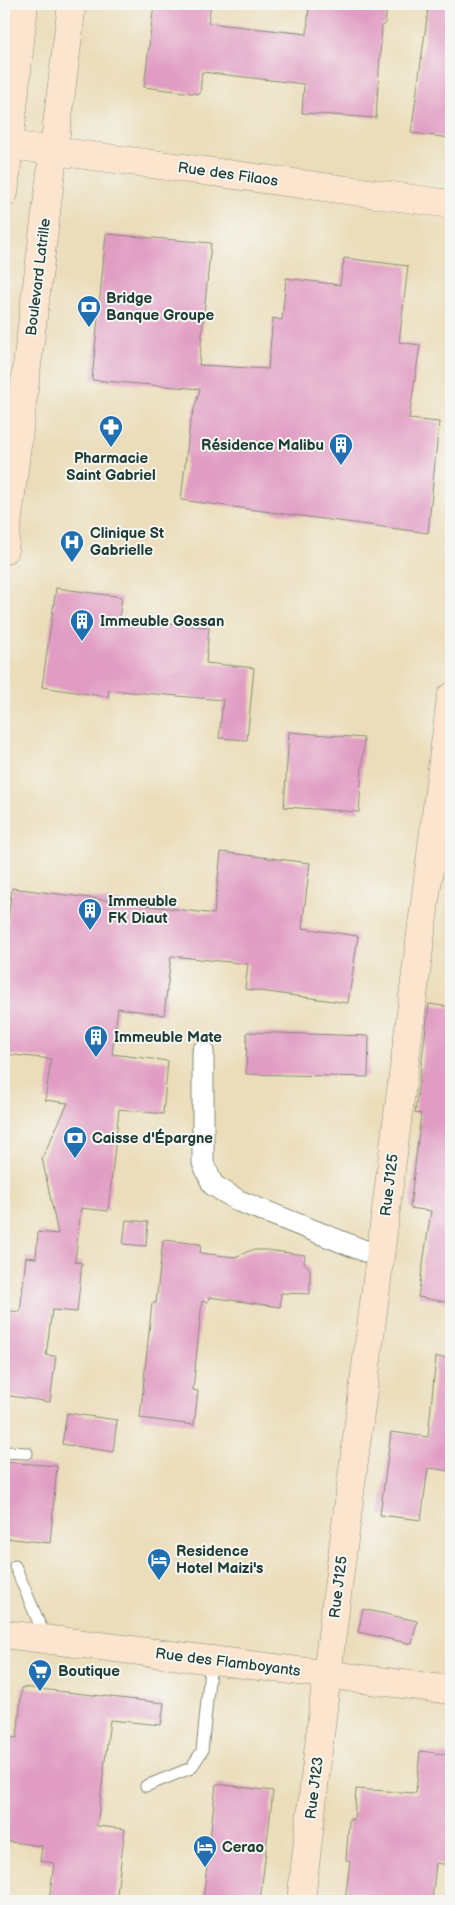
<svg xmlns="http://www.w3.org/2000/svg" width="455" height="1905" viewBox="0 0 455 1905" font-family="'Balsamiq Sans',sans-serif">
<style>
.building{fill:#e19cc3}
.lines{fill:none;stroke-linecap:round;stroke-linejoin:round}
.lane-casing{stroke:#858d76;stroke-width:13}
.street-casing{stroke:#858d76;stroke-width:23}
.secondary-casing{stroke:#858d76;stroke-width:29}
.lane{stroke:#fff;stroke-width:11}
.street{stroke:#fff;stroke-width:21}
.secondary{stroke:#fbe5cf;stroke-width:28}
.labels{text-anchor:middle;stroke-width:4;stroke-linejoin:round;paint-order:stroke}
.street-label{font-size:15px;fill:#1f3d34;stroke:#f6f6f2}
.poi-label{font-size:15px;font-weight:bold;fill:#1f3d34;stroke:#f6f6f2;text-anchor:start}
</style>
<rect width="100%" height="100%" fill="#f6f6f2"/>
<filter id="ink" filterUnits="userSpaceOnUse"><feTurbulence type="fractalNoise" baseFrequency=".02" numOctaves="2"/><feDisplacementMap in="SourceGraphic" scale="10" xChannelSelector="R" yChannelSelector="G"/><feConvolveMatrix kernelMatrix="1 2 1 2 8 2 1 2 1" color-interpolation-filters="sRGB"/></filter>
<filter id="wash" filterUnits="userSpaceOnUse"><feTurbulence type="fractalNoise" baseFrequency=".0096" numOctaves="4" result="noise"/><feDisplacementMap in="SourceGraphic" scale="20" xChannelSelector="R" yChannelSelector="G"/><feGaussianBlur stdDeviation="1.12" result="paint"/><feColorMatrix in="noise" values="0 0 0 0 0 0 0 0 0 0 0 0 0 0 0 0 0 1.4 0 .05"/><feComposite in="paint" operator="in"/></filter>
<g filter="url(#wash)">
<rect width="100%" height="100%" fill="#ebddb9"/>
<g id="blocks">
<g class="building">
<path d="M154,4H211L208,23L307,34L309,4H387L385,25H382L376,118L302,113L304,84L202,72L200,94L144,87Z"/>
<path d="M429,4H451V138L411,133Z"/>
<path d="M106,234L211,243L199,365L268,369L273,318L282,320L286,278L340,285L344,258L408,266L399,342L420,345L409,419L439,422L428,533L181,500L190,423L200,389L92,380Z"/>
<path d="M56,588L122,597L119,619L209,627L206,663L254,668L247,740L219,738L223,700L109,690L108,697L42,687Z"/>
<path d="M289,732L364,738L359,812L284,807Z"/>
<path d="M221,852L310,863L302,928L358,936L348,1003L245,989L248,964L171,956L164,1015L118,1008L112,1054L168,1061L163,1114L119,1109L108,1211L81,1208L75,1262L82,1263L77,1312L52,1310L46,1355L56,1356L50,1402L4,1395V1310L20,1312L26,1257L36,1258L38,1232L58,1234L42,1158L68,1103L45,1100L51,1059L4,1054V952L12,888L214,914Z"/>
<path d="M429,1004L451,1007V1303L418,1297L431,1211L410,1208L421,1114L415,1113Z"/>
<path d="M247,1032L369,1036L368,1077L246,1074Z"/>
<path d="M126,1220L148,1222L146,1246L123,1244Z"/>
<path d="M163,1240L201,1244L200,1253L235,1257L252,1250H267L305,1255L304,1262L310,1269V1294L281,1293L280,1307L209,1297L208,1302L202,1301L193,1390L198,1391L194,1425L140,1418L152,1303H156Z"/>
<path d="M436,1357L451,1358V1471L428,1468L421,1520L380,1515L391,1432L428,1437Z"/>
<path d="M67,1413L117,1420L113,1452L62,1444Z"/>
<path d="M4,1462L57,1466L50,1543L4,1538Z"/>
<path d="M363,1609L417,1621L412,1644L358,1632Z"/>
<path d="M22,1687L164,1703L161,1725L110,1720L97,1826L125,1829L116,1901H49L54,1863L40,1861L42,1846L4,1841V1736L17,1738Z"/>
<path d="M420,1751L451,1755V1865L436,1863L432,1901H345L350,1861L346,1860L349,1819L354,1820L356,1789L416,1793Z"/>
<path d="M216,1784L273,1791L260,1901H203Z"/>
</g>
</g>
</g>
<g filter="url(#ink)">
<use href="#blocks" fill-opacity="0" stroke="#858d76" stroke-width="1"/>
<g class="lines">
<g class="lane-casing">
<g id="lane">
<path d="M4,1452L27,1453"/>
<path d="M15,1566L45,1637"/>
<path d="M146,1786L191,1768L202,1751L211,1660"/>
</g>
</g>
<g class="street-casing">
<path id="street" d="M203,1051V1163L213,1185L239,1201L380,1257"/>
</g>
<g class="secondary-casing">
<g id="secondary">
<path d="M10,145L451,204"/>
<path d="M4,193L24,4"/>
<path d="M4,550L72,4"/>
<path d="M4,1634L451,1690"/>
<path d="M301,1901L327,1674L451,697"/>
</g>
</g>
<use href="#lane" class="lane"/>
<use href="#street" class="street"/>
<use href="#secondary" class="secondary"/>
</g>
</g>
<defs>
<g id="bank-pin" transform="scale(1.25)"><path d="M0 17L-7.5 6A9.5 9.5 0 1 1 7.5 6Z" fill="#1f6fb2" stroke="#f6f6f2"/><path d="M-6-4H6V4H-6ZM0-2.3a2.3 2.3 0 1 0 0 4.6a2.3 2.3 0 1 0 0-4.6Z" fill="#fff"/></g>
<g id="pharmacy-pin" transform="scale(1.25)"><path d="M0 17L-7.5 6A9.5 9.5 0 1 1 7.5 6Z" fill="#1f6fb2" stroke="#f6f6f2"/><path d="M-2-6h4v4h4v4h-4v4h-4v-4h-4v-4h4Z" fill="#fff"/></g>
<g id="building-pin" transform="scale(1.25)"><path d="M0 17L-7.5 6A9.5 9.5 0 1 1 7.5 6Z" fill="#1f6fb2" stroke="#f6f6f2"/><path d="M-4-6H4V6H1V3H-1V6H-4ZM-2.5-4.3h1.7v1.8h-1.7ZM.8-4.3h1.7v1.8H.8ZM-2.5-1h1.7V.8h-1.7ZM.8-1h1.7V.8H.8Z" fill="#fff"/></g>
<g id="hospital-pin" transform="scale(1.25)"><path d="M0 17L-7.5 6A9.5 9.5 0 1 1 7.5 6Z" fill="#1f6fb2" stroke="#f6f6f2"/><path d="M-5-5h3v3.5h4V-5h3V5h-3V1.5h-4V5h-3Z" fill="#fff"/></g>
<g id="hotel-pin" transform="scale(1.25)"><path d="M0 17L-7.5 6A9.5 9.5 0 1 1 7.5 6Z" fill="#1f6fb2" stroke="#f6f6f2"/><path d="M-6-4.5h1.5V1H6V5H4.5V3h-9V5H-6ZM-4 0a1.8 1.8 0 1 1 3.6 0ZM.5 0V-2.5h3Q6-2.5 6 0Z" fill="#fff"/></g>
<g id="supermarket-pin" transform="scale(1.25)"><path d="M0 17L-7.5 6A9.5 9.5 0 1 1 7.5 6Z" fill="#1f6fb2" stroke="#f6f6f2"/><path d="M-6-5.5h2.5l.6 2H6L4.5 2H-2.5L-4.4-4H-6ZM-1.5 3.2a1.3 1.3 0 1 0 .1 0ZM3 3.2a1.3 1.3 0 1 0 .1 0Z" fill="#fff"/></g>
</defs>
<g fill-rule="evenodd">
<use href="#bank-pin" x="89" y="307"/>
<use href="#pharmacy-pin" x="111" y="427"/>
<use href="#building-pin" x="341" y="445"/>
<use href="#hospital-pin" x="72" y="542"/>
<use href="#building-pin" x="82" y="621"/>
<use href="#building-pin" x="90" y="910"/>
<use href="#building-pin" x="96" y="1037"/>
<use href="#bank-pin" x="75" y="1138"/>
<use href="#hotel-pin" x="159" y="1560"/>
<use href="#supermarket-pin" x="40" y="1671"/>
<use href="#hotel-pin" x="205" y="1847"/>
</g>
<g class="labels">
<g class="street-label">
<text transform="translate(228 174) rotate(8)" y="5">Rue des Filaos</text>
<text transform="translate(38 277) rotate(-83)" y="5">Boulevard Latrille</text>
<text transform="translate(389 1185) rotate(-83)" y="5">Rue J125</text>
<text transform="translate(338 1587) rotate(-83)" y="5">Rue J125</text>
<text transform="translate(228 1662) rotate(7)" y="5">Rue des Flamboyants</text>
<text transform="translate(314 1788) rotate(-83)" y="5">Rue J123</text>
</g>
<g class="poi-label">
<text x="106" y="303">Bridge<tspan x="106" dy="17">Banque Groupe</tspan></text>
<text x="324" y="450" text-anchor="end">Résidence Malibu</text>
<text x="111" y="463" text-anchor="middle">Pharmacie<tspan x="111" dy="17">Saint Gabriel</tspan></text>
<text x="90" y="538">Clinique St<tspan x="90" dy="17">Gabrielle</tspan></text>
<text x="100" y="626">Immeuble Gossan</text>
<text x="108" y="906">Immeuble<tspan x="108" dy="17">FK Diaut</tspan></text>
<text x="114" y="1042">Immeuble Mate</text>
<text x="92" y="1143">Caisse d'Épargne</text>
<text x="176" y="1556">Residence<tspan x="176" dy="17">Hotel Maizi's</tspan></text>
<text x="58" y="1676">Boutique</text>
<text x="222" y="1852">Cerao</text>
</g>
</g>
<rect width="455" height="1905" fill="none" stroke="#f6f6f2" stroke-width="20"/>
</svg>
